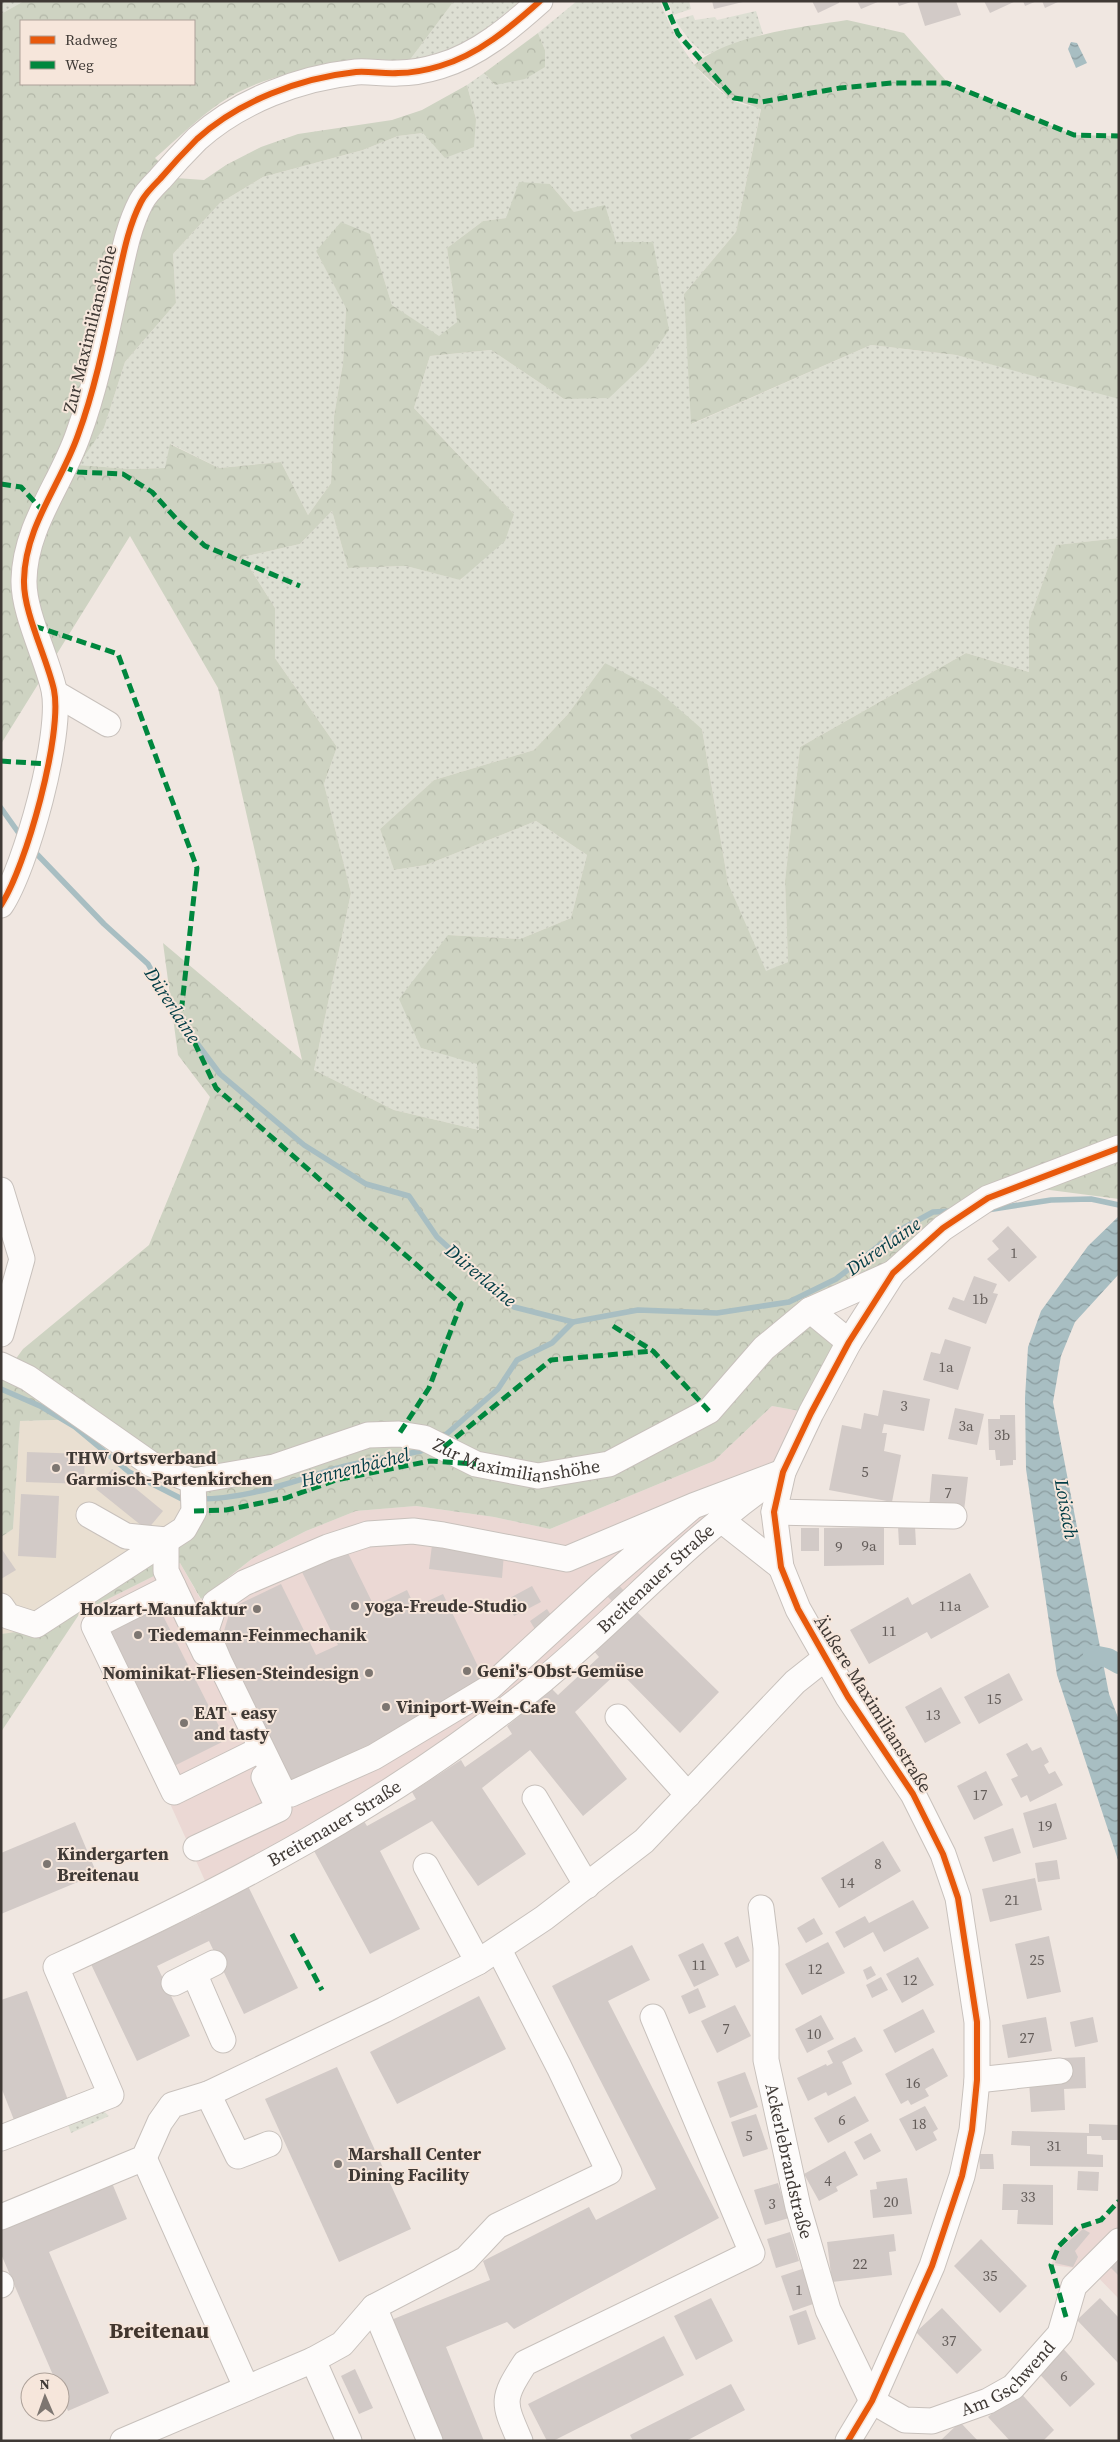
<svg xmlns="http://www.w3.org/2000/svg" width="1120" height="2442" viewBox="0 0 1120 2442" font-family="'Source Serif 4',serif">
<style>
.commercial{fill:#e9dfd1}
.industrial{fill:#ebd8d4}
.green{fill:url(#green-dots)}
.forest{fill:url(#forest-crowns);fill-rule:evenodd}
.water{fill:url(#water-waves)}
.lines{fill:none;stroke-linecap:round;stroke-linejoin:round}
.stream{stroke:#a8bec2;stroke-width:5.5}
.canal{stroke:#a8bec2;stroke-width:20}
.building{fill:#d2cac7}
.minor-casing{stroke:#c8c1bc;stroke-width:27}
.minor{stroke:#fdfbfa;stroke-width:25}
.quiet{stroke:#00873e;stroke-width:5;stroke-dasharray:10 5;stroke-linecap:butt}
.cycleway-casing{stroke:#f6e6db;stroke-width:9}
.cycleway{stroke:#e8590c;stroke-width:6}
.poi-dot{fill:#7d7671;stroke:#f6e6db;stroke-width:2}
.labels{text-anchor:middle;stroke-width:4;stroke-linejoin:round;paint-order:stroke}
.number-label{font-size:15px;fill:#645d5a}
.street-label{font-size:18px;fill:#3f3935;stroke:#f6e6db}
.poi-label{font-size:18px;font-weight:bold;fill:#3f3935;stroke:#f6e6db;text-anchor:start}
.water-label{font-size:19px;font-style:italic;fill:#013c45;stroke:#f6e6db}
.district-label{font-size:22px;font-weight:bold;fill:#42362d;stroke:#f6e6db}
</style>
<defs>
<pattern id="green-dots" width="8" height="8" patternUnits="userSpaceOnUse" patternTransform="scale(1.25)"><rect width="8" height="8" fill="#dddfd3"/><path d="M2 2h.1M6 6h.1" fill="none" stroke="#bfc0b6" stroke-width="1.8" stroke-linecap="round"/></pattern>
<pattern id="forest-crowns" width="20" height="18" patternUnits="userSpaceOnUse" patternTransform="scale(1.25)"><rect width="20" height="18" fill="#ced3c2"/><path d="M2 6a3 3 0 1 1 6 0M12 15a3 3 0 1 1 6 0" fill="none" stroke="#b2b6a7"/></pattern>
<pattern id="water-waves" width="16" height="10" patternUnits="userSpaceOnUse" patternTransform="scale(1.25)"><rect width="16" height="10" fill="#a8bec2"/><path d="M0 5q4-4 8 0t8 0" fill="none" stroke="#8a9b9e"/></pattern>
</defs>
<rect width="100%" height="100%" fill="#f0e7e1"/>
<path class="commercial" d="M88,1419L193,1481L184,1529L23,1632L1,1634V1537L13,1529L20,1421Z"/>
<g class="industrial">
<path d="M772,1406L811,1413L783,1472L543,1680L211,1894L114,1680L80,1613L180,1563L201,1600L253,1558L306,1531L356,1511L416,1506L494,1517L550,1529L714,1461Z"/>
<path d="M1119,2201V2299L1091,2270L1051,2265L1059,2246L1077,2228L1101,2220Z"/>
</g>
<g class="green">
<path d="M1,1H24L1,14Z"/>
<path d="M454,1H520L485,30L453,49L409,61Z"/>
<path d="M577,1H660C674,39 695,73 728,97C737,104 750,106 761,108L736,232L684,294L692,424L871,345L956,355L1105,394L1119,399V538L1056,545L1029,621V672L966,653L800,747L785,881L788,962L765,972L728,883L702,729L605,663L568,714L534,750L434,780L380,829L394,870L426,865L536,821L587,855L571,918L520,939L448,935L421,1048L477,1063L479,1130L394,1110L314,1070L351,893L324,784L337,747L275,658V608L243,557L300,544L332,511L348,568L406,566L461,580L514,514L414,408L430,356L491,350L564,399L616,242L574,212L550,184L506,218L483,221L447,248L457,322L439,337L392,305L370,235L316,251L346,307L343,363L334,416L331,483L308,515L281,462L219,468L171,444L166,468L130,469L77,465L104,428L125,362L176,303L173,254L220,203L263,177L363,150L398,136L423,133L476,119L467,85L484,73L495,85L545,50L538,33Z"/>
<path d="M668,1H689L691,9L673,15Z"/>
<path d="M756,11L763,34L705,55L690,41L675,20L693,15L695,20L715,17L717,20Z"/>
<path d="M98,2106L109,2116L71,2133L66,2119Z"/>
</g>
<g class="forest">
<path d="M24,1H454L409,61C345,65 275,66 220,103C197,119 176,140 155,158L176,178L204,180L226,165L261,147L298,134L392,120L422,110L467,85L476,119L474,147L445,158L423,133L398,136L363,150L263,177L220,203L173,254L176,303L125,362L104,428L78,465L130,469L165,468L170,444L219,468L281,462L308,515L331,483L334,416L343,363L346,308L316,251L341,222L370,234L392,305L439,336L457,322L447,248L483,221L506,218L519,182L550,184L574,212L605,205L616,242H653L669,330L646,363L609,398L564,399L491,350L430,356L414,408L514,514L505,541L460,580L406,566L348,568L332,511L300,544L243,557L275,608V658L337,747L324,784L351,893L314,1070L394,1110L479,1130L477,1064L421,1048L399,999L448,935L520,939L571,918L587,855L536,821L426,865L394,870L380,829L434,780L534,750L568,714L605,663L656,689L702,729L728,883L766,971L788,962L785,881L800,747L966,653L1029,672V621L1056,545L1119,538V1199L1019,1186L943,1228L810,1310L849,1342L811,1413L772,1406L714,1461L550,1529L494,1517L416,1506L356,1511L306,1531L253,1558L201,1599L180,1563L80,1613L1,1732V1634L23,1631L184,1528L193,1481L88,1419L20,1421L13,1529L1,1537V1379L23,1349L149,1245L210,1097L178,1055L163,943L302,1060L218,688L130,536L1,744V14ZM21,21H194V84H21Z"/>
<path d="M847,20L904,33L948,83L1074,135L1119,136V399L956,355L871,345L691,424L684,294L736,232L761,109L729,98L694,65C727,35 803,27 847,20Z"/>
<path d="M538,33L545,50V67L525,79L495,85L484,73Z"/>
</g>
<g class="water">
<path d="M1071,42L1077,43L1087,63L1076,68L1068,49Z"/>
<path d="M1119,1216V1274L1075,1322L1061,1356L1053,1402L1109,1694L1119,1720V1863L1057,1675L1026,1469L1025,1398L1028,1347L1041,1311L1088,1246Z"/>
</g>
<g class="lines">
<g class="stream">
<path d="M1,808L23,839"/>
<path d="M32,849L104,924L148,964L178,1018L220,1074L304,1145L366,1184L409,1196L437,1237L514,1307L573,1322L638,1310L717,1313L789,1302L836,1279L898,1231L933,1212L953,1211"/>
<path d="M987,1210L1051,1200L1091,1199L1119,1205"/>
<path d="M1,1389L40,1406L75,1427L129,1472L182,1499H187"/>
<path d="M442,1438L498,1389L517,1360L552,1343L573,1322"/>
<path d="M198,1499C246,1499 289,1483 334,1469C362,1461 392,1457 421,1451L427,1447"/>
</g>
<path class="canal" d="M1093,1655L1108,1658L1119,1664"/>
</g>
<g class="building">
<path d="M712,1H742L743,2L714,9Z"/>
<path d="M812,1H839V3L818,13Z"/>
<path d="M857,1H880L861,9Z"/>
<path d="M897,1H911V2L899,6Z"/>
<path d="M917,1H956L961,15L925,26Z"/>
<path d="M984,1H1016L990,13Z"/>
<path d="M1023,1H1037L1025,6Z"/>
<path d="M1042,1H1060L1045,8Z"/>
<path d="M1008,1226L1037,1257L1009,1282L987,1259L999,1249L992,1241Z"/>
<path d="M974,1276L997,1284L993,1293L998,1294L986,1324L948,1309L953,1297L964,1301Z"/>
<path d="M945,1339L971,1347L958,1390L923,1380L931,1352L940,1354Z"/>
<path d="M883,1390L930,1399L924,1431L884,1424L882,1433H887L884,1451L901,1455L892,1502L829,1490L842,1425L861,1429L864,1413L878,1416Z"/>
<path d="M955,1408L984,1414L977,1445L948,1439Z"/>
<path d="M1000,1415H1015L1016,1460H1013V1465L1000,1466V1460H996L995,1450H989L988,1419H1000Z"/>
<path d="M27,1452L85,1454L84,1484L26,1482Z"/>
<path d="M112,1469L163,1511L147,1530L96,1489Z"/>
<path d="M932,1474L968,1477L964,1511L929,1508Z"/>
<path d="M21,1494L59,1496L56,1558L18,1556Z"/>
<path d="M898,1526H915L916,1545H899Z"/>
<path d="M884,1527V1565L824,1566V1528Z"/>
<rect x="801" y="1528" width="18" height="23"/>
<path d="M432,1545L504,1553L502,1578L429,1569Z"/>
<path d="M345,1547L374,1606L407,1590L415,1607L443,1594L488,1687L292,1782L227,1647L224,1631L231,1608L281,1584L316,1655L338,1645L300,1568Z"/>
<path d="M1,1548L16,1570L1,1579Z"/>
<path d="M970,1573L989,1607L931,1639L927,1632L869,1664L850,1630L908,1597L912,1605Z"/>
<path d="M616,1582L625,1592L614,1603L604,1593Z"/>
<path d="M532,1586L541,1602L514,1616L506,1600Z"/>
<path d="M158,1606L226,1740L172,1767L105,1633Z"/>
<path d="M547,1609L554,1620L536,1631L530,1621Z"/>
<path d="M634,1609L719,1692L680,1733L619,1671L575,1712L627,1779L583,1816L530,1750L482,1788L526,1854L478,1886L432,1821L380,1851L420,1929L370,1954L313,1849L364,1821L367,1826L416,1799L412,1792L461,1760L465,1767L512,1734L507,1726L552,1689L558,1695L599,1657L593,1650Z"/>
<path d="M1009,1673L1023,1700L979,1724L964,1697Z"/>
<path d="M941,1687L961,1723L925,1743L905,1707Z"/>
<path d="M1027,1743L1032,1751L1041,1747L1049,1762L1044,1765L1049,1774L1055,1771L1063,1785L1030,1802L1027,1795L1021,1798L1011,1779L1018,1776L1006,1754Z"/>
<path d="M986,1771L1003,1805L974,1820L957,1786Z"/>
<path d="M1056,1803L1067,1839L1033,1848L1023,1813Z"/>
<path d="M75,1822L97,1874L1,1914V1853Z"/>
<path d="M1013,1828L1021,1853L993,1862L984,1837Z"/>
<path d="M883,1841L901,1871L839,1908L821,1878Z"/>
<path d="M1057,1860L1060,1879L1038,1882L1035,1863Z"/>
<path d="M1035,1878L1042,1910L990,1922L982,1889Z"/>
<path d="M247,1884L298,1988L244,2014L209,1941L157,1966L190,2036L137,2061L89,1960L145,1933L148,1938L201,1913L198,1907Z"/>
<path d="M913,1900L929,1928L884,1952L873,1932L844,1948L835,1932L865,1916L869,1923Z"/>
<path d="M814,1918L823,1934L806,1943L797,1928Z"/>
<path d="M738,1936L750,1961L736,1968L724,1943Z"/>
<path d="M1049,1936L1061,1992L1027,1999L1015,1944Z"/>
<path d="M828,1942L845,1973L802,1995L785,1964Z"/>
<path d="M703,1943L719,1975L694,1987L678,1955Z"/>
<path d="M632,1945L650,1980L608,2001L719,2218L514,2329L507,2322L446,2347L484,2441H440L391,2320L490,2280L483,2261L589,2207L596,2220L656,2189L552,1986Z"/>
<path d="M918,1957L934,1985L902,2003L886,1974Z"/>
<path d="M871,1966L876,1975L867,1980L863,1970Z"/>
<path d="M881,1977L888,1990L872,1998L866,1985Z"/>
<path d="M698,1988L706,2007L689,2014L681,1996Z"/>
<path d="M27,1991L68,2100L14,2120L1,2087V2000Z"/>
<path d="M479,1996L506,2049L397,2104L370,2052Z"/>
<path d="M735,2005L751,2036L717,2053L701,2021Z"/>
<path d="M923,2009L935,2032L895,2053L883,2030Z"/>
<path d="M821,2015L834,2039L807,2053L795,2029Z"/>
<path d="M1046,2017L1052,2051L1008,2058L1002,2025Z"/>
<path d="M1093,2017L1098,2042L1075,2047L1070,2022Z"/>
<path d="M855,2037L863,2051L842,2062L852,2084L828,2096L826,2092L808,2101L797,2078L826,2064L827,2066L833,2063L827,2051Z"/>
<path d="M933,2048L948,2076L925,2089L929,2096L911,2105L908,2100L901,2104L885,2074Z"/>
<path d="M1085,2057L1086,2088L1064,2089L1065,2110L1031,2112L1029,2081L1064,2080L1063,2058Z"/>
<path d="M337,2067L411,2229L339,2262L265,2099Z"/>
<path d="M745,2072L758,2107L730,2118L717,2082Z"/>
<path d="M855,2096L869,2121L828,2143L814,2118Z"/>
<path d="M925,2106L938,2129L933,2132L937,2140L916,2151L899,2119Z"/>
<path d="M756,2114L768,2149L743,2157L731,2122Z"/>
<path d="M1089,2124L1119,2125V2140H1102L1101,2136H1087V2154L1103,2155V2167L1030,2166V2146L1011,2145L1012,2131L1089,2133Z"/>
<path d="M871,2133L881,2151L864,2160L854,2142Z"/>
<path d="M845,2151L858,2175L836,2187L838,2191L819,2201L804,2174Z"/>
<path d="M979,2154H993L994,2169H980Z"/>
<path d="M1078,2171L1099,2172L1098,2191L1077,2190Z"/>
<path d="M907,2178L912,2214L873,2218L870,2190L877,2189L876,2182Z"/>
<path d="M112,2183L127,2219L49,2252L109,2393L68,2411L60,2392V2382H56L1,2254V2229Z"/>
<path d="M778,2183L789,2218L765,2225L754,2190Z"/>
<path d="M1003,2184L1053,2185V2225L1017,2224L1018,2210H1002Z"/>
<path d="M1083,2229L1090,2233L1075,2251L1078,2257L1073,2267L1055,2263L1061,2248Z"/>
<path d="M790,2232L799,2261L776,2268L767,2239Z"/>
<path d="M894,2234L896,2251L889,2252L892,2275L832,2282L827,2242Z"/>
<path d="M981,2239L1027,2286L1000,2313L954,2266Z"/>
<path d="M1119,2259V2276L1110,2267Z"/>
<path d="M805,2268L816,2303L793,2311L781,2276Z"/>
<path d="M711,2298L733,2341L696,2360L674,2316Z"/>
<path d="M1100,2298L1119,2318V2364L1077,2320Z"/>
<path d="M942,2308L982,2350L957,2374L916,2332Z"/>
<path d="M806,2310L816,2339L798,2345L789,2316Z"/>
<path d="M664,2336L684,2375L553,2441H547L528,2404Z"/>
<path d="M1059,2344L1095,2384L1070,2407L1033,2367Z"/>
<path d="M355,2369L373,2408L359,2414L341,2376Z"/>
<path d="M731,2384L745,2410L686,2441H633L630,2435Z"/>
<path d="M1018,2390L1054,2430L1043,2441H1010L988,2417Z"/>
<path d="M960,2422L978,2441H940Z"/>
</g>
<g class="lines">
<g class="minor-casing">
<g id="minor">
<path d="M55,693L108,724"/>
<path d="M1,905C26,867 63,734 54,690C47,658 23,612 24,580C25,526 61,484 78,435C96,386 106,334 117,283C123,256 128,227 141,202C145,194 153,186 160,179C172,165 184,152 197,139C239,101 300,78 356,72C370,71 384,74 398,73C411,73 427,70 440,66C478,55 511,27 540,1"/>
<path d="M1,1190L22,1259L1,1334"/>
<path d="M810,1310L849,1342"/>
<path id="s1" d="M1,1365L28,1378L151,1464L193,1481L274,1467L368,1435L399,1434L424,1438L476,1464L538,1476L609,1464L709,1411L764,1348L810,1310L893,1273"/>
<path d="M693,1506L601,1585L489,1688L374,1757L291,1794L281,1788L219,1661L206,1630L215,1603L244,1583L328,1547L368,1534L413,1531L443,1535L567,1559L693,1506L783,1472"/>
<path d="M774,1512L954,1516"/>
<path d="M89,1515L126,1536L166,1540V1571L205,1653"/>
<path d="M720,1519L781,1567"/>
<path d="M173,1586L94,1626L174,1792L253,1753"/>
<path d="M1,1606L8,1616L36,1625L184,1529L194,1511L193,1481"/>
<path d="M618,1717L688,1795"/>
<path d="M535,1798L587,1886"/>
<path d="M196,1848L279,1809L264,1777"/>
<path d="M426,1866L478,1962"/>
<path id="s2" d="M761,1908L766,1948V2060L798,2207L828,2310L872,2401L905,2420L932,2421L988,2401L1013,2387L1060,2334L1074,2286L1119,2241"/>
<path d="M194,1973L223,2040"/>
<path d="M174,1983L214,1963"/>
<path d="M977,2080L1060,2071"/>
<path d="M208,2094L238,2156L269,2144"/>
<path id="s3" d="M1,2138L111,2095L56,1967C228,1889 396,1801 543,1680C617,1619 681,1547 759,1490"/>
<path d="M144,2158L246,2387"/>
<path d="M1,2217L144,2158L160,2122L172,2105L208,2094L384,2010L478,1962L544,1918L644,1841L795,1682L824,1659"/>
<path d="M1,2284V2285"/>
<path d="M374,2307L430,2441"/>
<path d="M313,2360L349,2441"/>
<path d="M123,2441L313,2360L342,2344L374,2307L466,2259L497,2226L609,2172L559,2067L499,1950"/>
<path d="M520,2441C503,2402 501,2400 525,2363L752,2253L653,2017"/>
<path d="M848,2441L872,2401L932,2266L962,2176L972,2130L977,2080V2022L958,1898L943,1854L913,1794L848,1697L798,1609L781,1567L774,1512L783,1472L811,1413L849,1342L893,1273L943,1228L988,1198L1119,1148"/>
</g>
</g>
<use href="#minor" class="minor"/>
<g class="quiet">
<path d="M664,1L678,34L734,98L761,102L840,88L892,83H947L1074,135L1119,136"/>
<path d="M63,467L78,472L123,474L152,492L180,523L205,546L300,586"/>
<path d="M1,484L21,487L42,510"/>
<path d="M34,626L118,654L197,868L181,1014L216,1088L461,1304L429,1388L399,1434"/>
<path d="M1,761L48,764"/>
<path d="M613,1326L653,1351L709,1411"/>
<path d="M444,1447L551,1360L653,1351"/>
<path d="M194,1511L226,1510L286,1498L336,1480L430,1461L476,1464"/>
<path d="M292,1934L322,1990"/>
<path d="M1066,2317L1051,2265L1059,2246L1077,2228L1101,2220L1119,2201"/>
</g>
<g class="cycleway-casing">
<g id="cycleway">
<path d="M1,905C26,867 63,734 54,690C47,658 23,612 24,580C25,526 61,484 78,435C96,386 106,334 117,283C123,256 128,227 141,202C145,194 153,186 160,179C172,165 184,152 197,139C239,101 300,78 356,72C370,71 384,74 398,73C411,73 427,70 440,66C478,55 511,27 540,1"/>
<path d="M848,2441L872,2401L932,2266L962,2176L972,2130L977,2080V2022L958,1898L943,1854L913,1794L848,1697L798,1609L781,1567L774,1512L783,1472L811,1413L849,1342L893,1273L943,1228L988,1198L1119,1148"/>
</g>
</g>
<use href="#cycleway" class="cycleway"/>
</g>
<g class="poi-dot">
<circle cx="56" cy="1468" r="5"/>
<circle cx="355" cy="1606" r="5"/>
<circle cx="257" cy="1609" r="5"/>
<circle cx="138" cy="1635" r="5"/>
<circle cx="467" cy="1671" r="5"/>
<circle cx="369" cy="1673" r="5"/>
<circle cx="386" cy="1707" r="5"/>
<circle cx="184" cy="1723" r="5"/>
<circle cx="47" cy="1864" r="5"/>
<circle cx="338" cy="2164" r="5"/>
</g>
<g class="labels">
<g class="number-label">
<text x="1014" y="1258">1</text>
<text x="980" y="1304">1b</text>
<text x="946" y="1372">1a</text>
<text x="904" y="1411">3</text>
<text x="966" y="1431">3a</text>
<text x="1002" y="1440">3b</text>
<text x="865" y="1477">5</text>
<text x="948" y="1498">7</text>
<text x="869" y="1551">9a</text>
<text x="839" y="1552">9</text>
<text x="950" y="1611">11a</text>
<text x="889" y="1636">11</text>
<text x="994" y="1704">15</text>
<text x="933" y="1720">13</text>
<text x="980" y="1800">17</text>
<text x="1045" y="1831">19</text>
<text x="878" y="1869">8</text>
<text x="847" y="1888">14</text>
<text x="1012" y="1905">21</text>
<text x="1037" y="1965">25</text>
<text x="699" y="1970">11</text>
<text x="815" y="1974">12</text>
<text x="910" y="1985">12</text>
<text x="726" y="2034">7</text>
<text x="814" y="2039">10</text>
<text x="1027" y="2043">27</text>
<text x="913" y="2088">16</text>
<text x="842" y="2125">6</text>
<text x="919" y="2129">18</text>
<text x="749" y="2141">5</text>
<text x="1054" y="2151">31</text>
<text x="828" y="2186">4</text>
<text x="1028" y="2202">33</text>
<text x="891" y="2207">20</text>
<text x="772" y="2209">3</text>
<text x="860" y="2269">22</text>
<text x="990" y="2281">35</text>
<text x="799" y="2295">1</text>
<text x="949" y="2346">37</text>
<text x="1064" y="2381">6</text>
</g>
<g class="street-label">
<text transform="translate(90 329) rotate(-76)" y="6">Zur Maximilianshöhe</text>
<text dy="6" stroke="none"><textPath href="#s1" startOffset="561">Zur Maximilianshöhe</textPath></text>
<text dy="6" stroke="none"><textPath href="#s3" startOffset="976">Breitenauer Straße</textPath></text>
<text transform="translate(873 1704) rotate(58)" y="6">Äußere Maximilianstraße</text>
<text dy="6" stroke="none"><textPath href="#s3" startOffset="571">Breitenauer Straße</textPath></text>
<text dy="6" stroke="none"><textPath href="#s2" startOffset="256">Ackerlebrandstraße</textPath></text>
<text dy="6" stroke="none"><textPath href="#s2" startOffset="665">Am Gschwend</textPath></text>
</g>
<g class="poi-label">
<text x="66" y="1464">THW Ortsverband<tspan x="66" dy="21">Garmisch-Partenkirchen</tspan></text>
<text x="365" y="1612">yoga-Freude-Studio</text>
<text x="247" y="1615" text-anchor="end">Holzart-Manufaktur</text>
<text x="148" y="1641">Tiedemann-Feinmechanik</text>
<text x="477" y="1677">Geni's-Obst-Gemüse</text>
<text x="359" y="1679" text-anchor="end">Nominikat-Fliesen-Steindesign</text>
<text x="396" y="1713">Viniport-Wein-Cafe</text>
<text x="194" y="1719">EAT - easy<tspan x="194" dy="21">and tasty</tspan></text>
<text x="57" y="1860">Kindergarten<tspan x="57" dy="21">Breitenau</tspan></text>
<text x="348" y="2160">Marshall Center<tspan x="348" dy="21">Dining Facility</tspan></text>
</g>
<g class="water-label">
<text transform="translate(173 1005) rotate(57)" y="7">Dürerlaine</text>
<text transform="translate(883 1246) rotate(-35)" y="7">Dürerlaine</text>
<text transform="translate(481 1275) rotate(40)" y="7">Dürerlaine</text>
<text transform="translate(355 1467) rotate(-14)" y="7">Hennenbächel</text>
<text transform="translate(1067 1509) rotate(80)" y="7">Loisach</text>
</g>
<g class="district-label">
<text x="159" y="2338">Breitenau</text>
</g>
</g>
<rect width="1120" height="2442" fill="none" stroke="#3f3935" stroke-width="5"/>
<rect x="20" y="20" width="175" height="65" fill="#f6e6db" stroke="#ada199"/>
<rect x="30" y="36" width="25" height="8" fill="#e8590c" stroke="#ada199"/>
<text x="65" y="45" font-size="15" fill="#3f3935">Radweg</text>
<rect x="30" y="61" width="25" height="8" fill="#00873e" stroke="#ada199"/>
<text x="65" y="70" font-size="15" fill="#3f3935">Weg</text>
<g transform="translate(45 2397) rotate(358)"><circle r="24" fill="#f6e6db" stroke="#ada199"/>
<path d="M0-4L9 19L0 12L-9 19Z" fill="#7d7671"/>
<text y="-8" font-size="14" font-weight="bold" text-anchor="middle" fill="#3f3935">N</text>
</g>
</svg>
